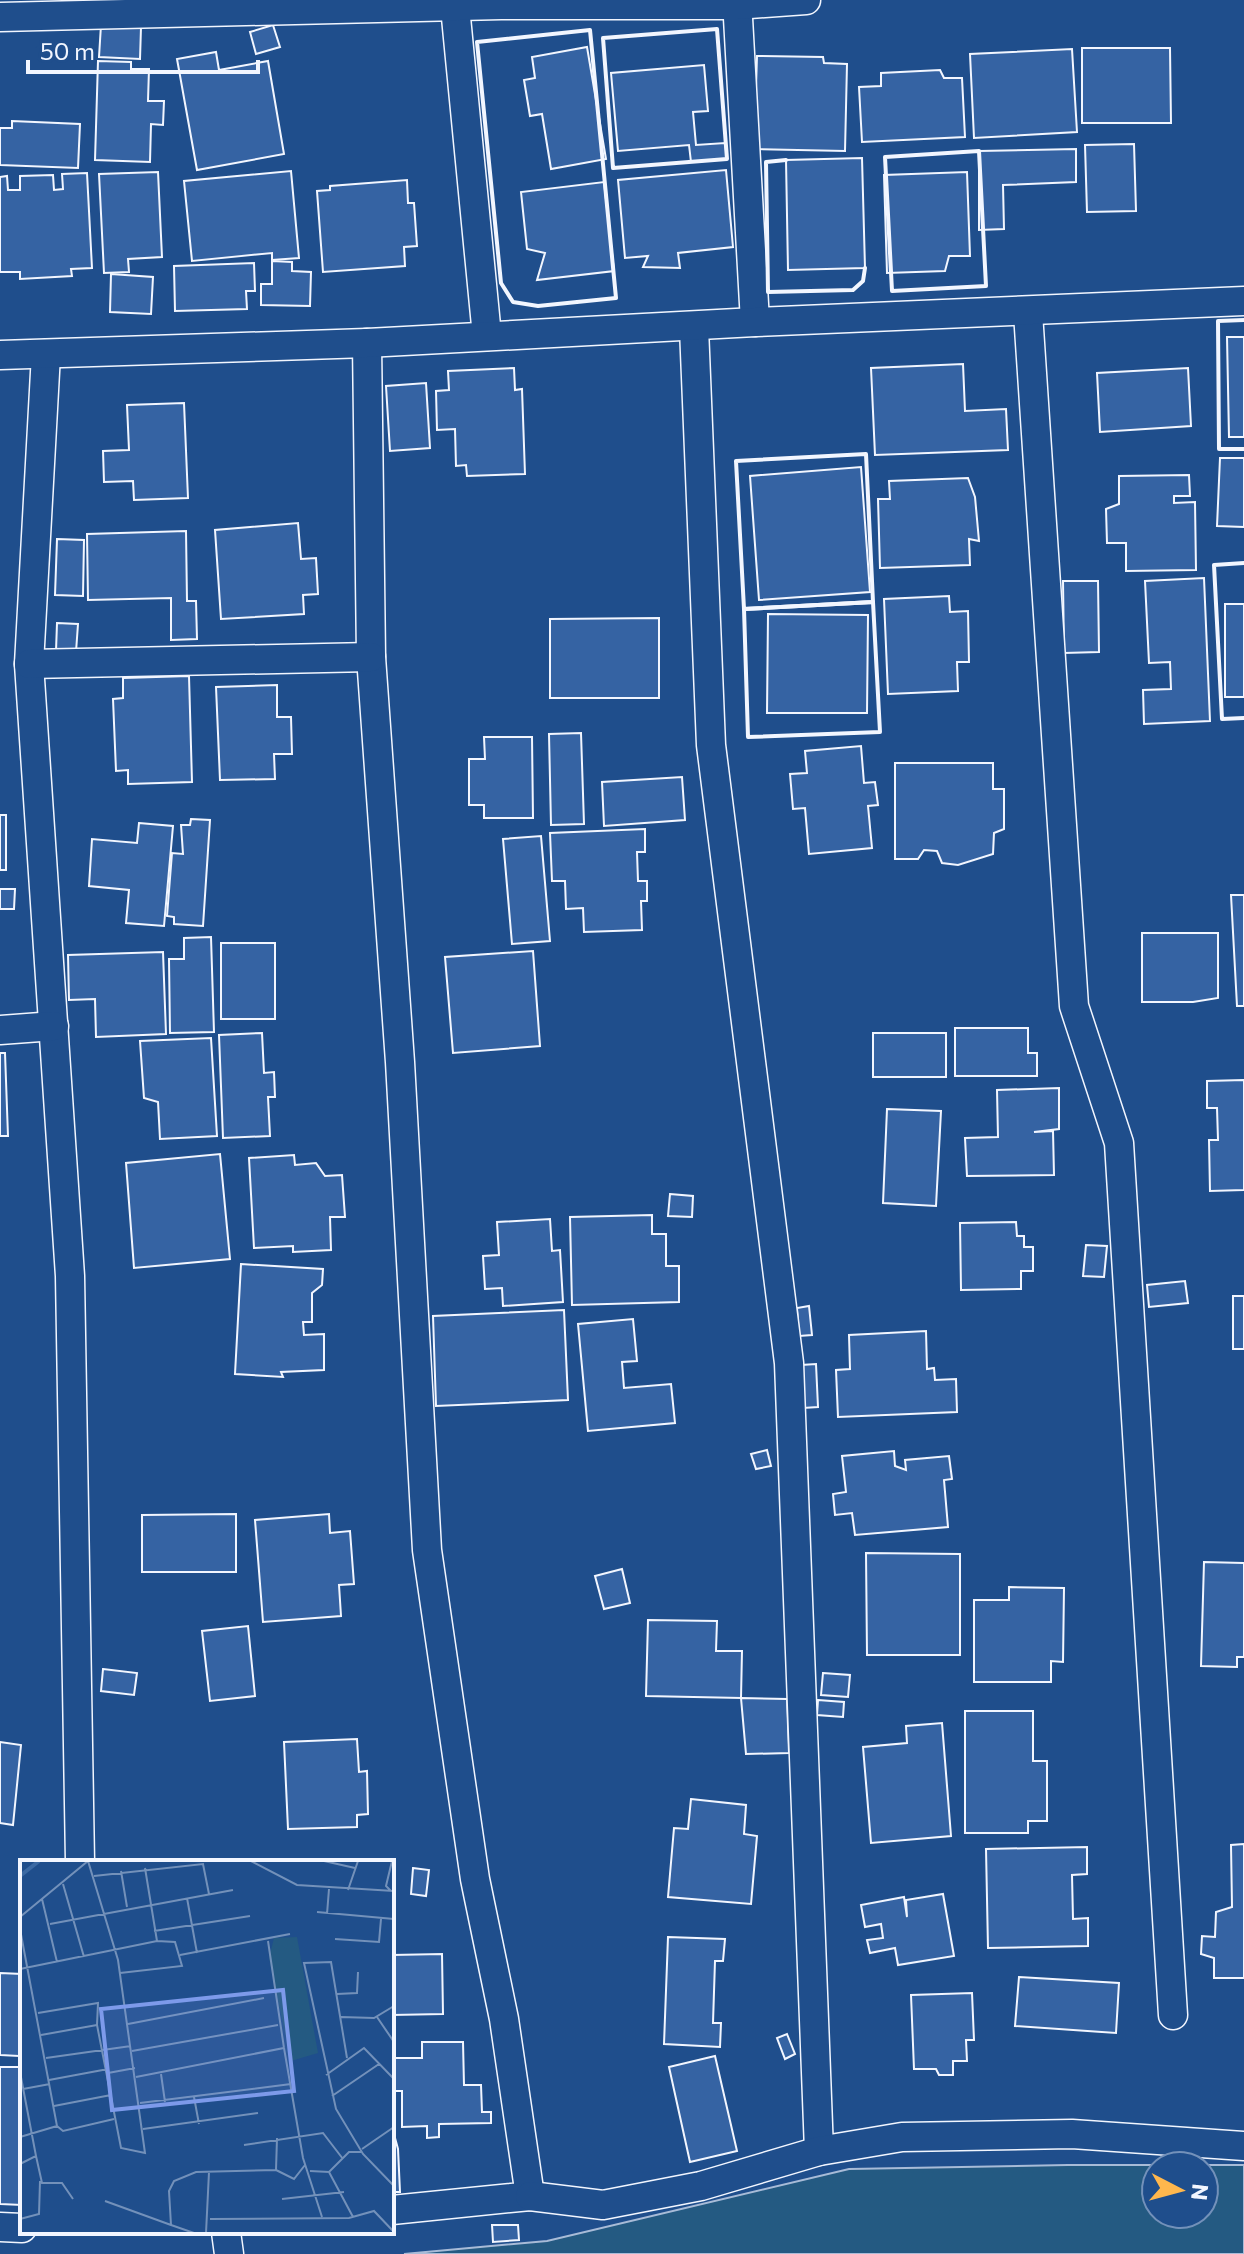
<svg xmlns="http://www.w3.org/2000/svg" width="1244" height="2254" viewBox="0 0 1244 2254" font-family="Commissioner,sans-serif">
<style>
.green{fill:#245a82;stroke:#a8bbd7;stroke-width:2;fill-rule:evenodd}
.building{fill:#3563a3;stroke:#f2f6ff;stroke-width:2}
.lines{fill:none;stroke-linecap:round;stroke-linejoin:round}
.street-casing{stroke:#f2f6ff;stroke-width:31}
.street{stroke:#1f4e8c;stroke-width:28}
.wall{stroke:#f2f6ff;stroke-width:4}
.inset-river{fill:none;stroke:#3b69a3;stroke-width:4}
.inset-road{fill:none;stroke:#7391ba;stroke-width:2}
.view{fill:#7d9aea;fill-opacity:0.15;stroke:#7d9aea;stroke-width:4}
.inset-edge{fill:none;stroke:#f2f6ff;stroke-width:4}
</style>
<rect width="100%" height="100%" fill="#1f4e8c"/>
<path class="green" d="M1068,2165H1244V2254H404L547,2241L849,2169ZM1156,2166H1204V2214H1156Z"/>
<g class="building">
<path d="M101,25L141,27L140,59L99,57Z"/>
<path d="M273,25L280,47L256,54L250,32Z"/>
<path d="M587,47L606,159L551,169L542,114L530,116L524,80L535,78L532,57Z"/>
<path d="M1082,48H1170L1171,123H1082Z"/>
<path d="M1072,49L1077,132L974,138L970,54Z"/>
<path d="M216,52L219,70L268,61L284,154L197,170L177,59Z"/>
<path d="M757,56L823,57L824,63L847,64L845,151L754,149Z"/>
<path d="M98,61L131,62V69H149L148,101H164L163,125L151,124L150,162L95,160Z"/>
<path d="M704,65L708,111L693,112L696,145L725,143L727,159L691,162L689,145L618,151L611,73Z"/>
<path d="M940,70L944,78H962L965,137L862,142L859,87L881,86V73Z"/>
<path d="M12,121L80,124L78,168L0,165V128H12Z"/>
<path d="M1134,144L1136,211L1087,212L1085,145Z"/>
<path d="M1076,149V182L1003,185L1004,229L979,230V151Z"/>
<path d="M862,158L865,268L788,270L786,160Z"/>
<path d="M726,170L733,247L678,253L680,268L643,267L648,256L625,258L618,180Z"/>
<path d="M291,171L299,258L272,260V253L192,261L184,181Z"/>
<path d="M158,172L162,257L128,259L129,272L104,273L99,174Z"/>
<path d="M967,172L970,256H949L945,271L887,273L884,175Z"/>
<path d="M87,173L92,268L71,269L72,276L20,279V272H0V177L7,176L8,190H20V176L53,175L54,190L63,189L62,174Z"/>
<path d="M407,180L408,203H414L417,246L404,247L405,266L323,272L317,191L330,190V186Z"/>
<path d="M604,182L614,271L537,280L545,253L527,249L521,192Z"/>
<path d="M272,261L292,262V271L311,272L310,306L261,305V284H272Z"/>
<path d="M254,263L255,291H246L247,309L175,311L174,266Z"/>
<path d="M111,274L153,277L151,314L110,312Z"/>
<path d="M1227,337H1244V437H1229Z"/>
<path d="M963,364L965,411L1006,409L1008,450L875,455L871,368Z"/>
<path d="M514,368L515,390L522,389L525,474L467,476L466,465L456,466L455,429L437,430L436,391L449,390L448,371Z"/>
<path d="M1188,368L1191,426L1100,432L1097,373Z"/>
<path d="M426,383L430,448L390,451L386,386Z"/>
<path d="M184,403L188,498L134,500L133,481L104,482L103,451L129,450L127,405Z"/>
<path d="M1220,458H1244V527L1217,526Z"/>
<path d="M861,467L870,592L759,600L750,476Z"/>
<path d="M1189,475L1190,496H1174V503L1195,502L1196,570L1126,571V543H1107L1106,509L1119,504V476Z"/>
<path d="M968,478L975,497L979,541L969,539L970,565L880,568L878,499H890L889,481Z"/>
<path d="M298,523L301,559L316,558L318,594L303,595L304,614L221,619L215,530Z"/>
<path d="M186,531L187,601H196L197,639L171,640V598L88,600L87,534Z"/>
<path d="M57,539L84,540L83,596L55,595Z"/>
<path d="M1204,578L1210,721L1144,724L1143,690L1171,689L1170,662L1149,663L1145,581Z"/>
<path d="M1063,581H1098L1099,652L1064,653Z"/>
<path d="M949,596L950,612L968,611L969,662H957L958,691L888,694L884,599Z"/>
<rect x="1225" y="604" width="19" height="93"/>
<path d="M768,614L868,615L867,713H767Z"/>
<path d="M659,618V698H550V619Z"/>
<path d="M57,623L78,624L76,652L56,651Z"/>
<path d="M189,676L192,782L128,784V770L116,771L113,699L123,698V678Z"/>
<path d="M277,685V717H291L292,754H274L275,779L220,780L216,687Z"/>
<path d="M581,733L584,824L551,825L549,734Z"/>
<path d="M484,737H532L533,818H484V805H469V759H485Z"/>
<path d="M861,746L864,783L875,782L878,805L868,806L872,848L809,854L805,808L793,809L790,774L807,773L805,751Z"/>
<path d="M895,763H993V789H1004V829L994,833L993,854L958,865L942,863L937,851L924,850L918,859H895Z"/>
<path d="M682,777L685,820L604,826L602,782Z"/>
<rect x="0" y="815" width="6" height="55"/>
<path d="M191,819L210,820L203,926L174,924V917L167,916L172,853L183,854L181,825H190Z"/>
<path d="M139,823L173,826L164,926L126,923L129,890L89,886L92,839L137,843Z"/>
<path d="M645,829V852H637L638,881H647V901H641L642,930L584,932L583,908L566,909L565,881H552L550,833Z"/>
<path d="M541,836L550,941L512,944L503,839Z"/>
<path d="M0,889H15L14,909H0Z"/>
<path d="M1231,895H1244V1006H1237Z"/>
<path d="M1142,933H1218V998L1193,1002H1142Z"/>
<path d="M211,937L214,1032L170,1033L169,959H184V938Z"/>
<rect x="221" y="943" width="54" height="76"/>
<path d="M533,951L540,1046L453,1053L445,957Z"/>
<path d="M163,952L166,1034L96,1037L95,999L69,1000L68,955Z"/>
<path d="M955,1028H1028V1053H1037V1076H955Z"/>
<path d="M262,1033L264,1073L274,1072L275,1097H268L270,1136L223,1138L219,1035Z"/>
<rect x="873" y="1033" width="73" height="44"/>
<path d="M211,1038L217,1136L160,1139L158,1102L144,1098L140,1041Z"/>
<path d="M0,1053H5L8,1136H0Z"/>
<path d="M1244,1080V1190L1210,1191L1209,1140H1218L1217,1108H1207V1081Z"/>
<path d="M1059,1088V1129L1034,1132L1053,1131L1054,1175L967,1176L965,1138L998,1137L997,1090Z"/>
<path d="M887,1109L941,1111L936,1206L883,1203Z"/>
<path d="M220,1154L230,1259L134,1268L126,1163Z"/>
<path d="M294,1155L295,1165L316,1163L325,1176L342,1175L345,1217H330L331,1250L293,1252V1246L254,1248L249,1158Z"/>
<path d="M670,1194L693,1196L692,1217L668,1216Z"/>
<path d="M652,1215V1234H666V1266H679V1302L572,1305L570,1217Z"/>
<path d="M550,1219L552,1251L560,1250L563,1302L503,1306L502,1288L485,1289L483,1256L499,1255L497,1222Z"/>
<path d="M1016,1222L1017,1236H1024V1247H1033V1271H1021V1289L961,1290L960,1223Z"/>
<path d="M1086,1245L1107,1246L1104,1277L1083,1276Z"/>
<path d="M241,1264L323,1269L322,1285L312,1293V1322H303L304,1335L324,1334V1370L281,1372L283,1377L235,1374Z"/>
<path d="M1185,1281L1188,1303L1149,1307L1147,1285Z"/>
<rect x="1233" y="1296" width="11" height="53"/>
<path d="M809,1306L812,1335L799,1336L797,1308Z"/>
<path d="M564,1310L568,1400L436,1406L433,1316Z"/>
<path d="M633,1319L637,1361L622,1362L624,1388L671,1384L675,1423L588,1431L578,1324Z"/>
<path d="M926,1331L927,1369L934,1368L935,1380L956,1379L957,1412L838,1417L836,1370L850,1369L849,1335Z"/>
<path d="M816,1364L818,1407L803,1408L801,1365Z"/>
<path d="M767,1450L771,1466L756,1469L751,1454Z"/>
<path d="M894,1451L895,1466L906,1470L905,1460L949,1456L952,1479L944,1480L948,1527L855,1535L852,1513L835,1515L833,1494L846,1492L842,1456Z"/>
<path d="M236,1514V1572H142V1515Z"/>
<path d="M329,1514L330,1533L350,1531L354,1584L339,1585L341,1616L263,1622L255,1520Z"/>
<path d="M866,1553L960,1554V1655H867Z"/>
<path d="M1204,1562L1244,1563V1657H1237V1667L1201,1666Z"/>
<path d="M622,1569L630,1603L604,1609L595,1576Z"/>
<path d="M1009,1587L1064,1588L1063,1662L1051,1661V1682H974V1600H1009Z"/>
<path d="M648,1620L717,1621L716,1651H742L741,1698L646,1696Z"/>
<path d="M248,1626L255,1696L210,1701L202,1631Z"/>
<path d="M103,1669L137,1673L134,1695L101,1691Z"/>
<path d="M823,1673L850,1675L848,1697L821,1695Z"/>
<path d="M741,1698L787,1699L789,1753L746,1754Z"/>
<path d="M818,1700L844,1702L843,1717L817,1715Z"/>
<path d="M965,1711H1033V1761H1047V1821H1028V1833H965Z"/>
<path d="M942,1723L951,1836L871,1843L863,1747L907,1743L906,1726Z"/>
<path d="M357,1739L359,1772L367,1771L368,1814L357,1815V1827L288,1829L284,1742Z"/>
<path d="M0,1742L21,1745L13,1825L0,1823Z"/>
<path d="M691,1799L746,1805L744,1834L757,1836L751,1904L668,1897L674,1828L688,1829Z"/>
<path d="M1244,1844V1978H1214V1958L1201,1954L1202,1936L1215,1937L1216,1912L1232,1907L1231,1845Z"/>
<path d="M1087,1847V1874L1072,1875L1073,1919L1088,1918V1946L988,1948L986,1849Z"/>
<path d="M413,1868L429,1870L426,1896L411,1894Z"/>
<path d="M943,1894L954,1956L898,1965L895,1948L870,1953L867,1940L883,1938L881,1924L865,1927L861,1905L904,1897L907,1917L906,1900Z"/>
<path d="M668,1937L725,1939L723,1961H715L713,2023H721L720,2047L664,2044Z"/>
<path d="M442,1954L443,2014L392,2015V1955Z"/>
<path d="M0,1973L22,1974L19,2056L0,2055Z"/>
<path d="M1019,1977L1119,1983L1116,2033L1015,2026Z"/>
<path d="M972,1993L974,2040H966L967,2061H953V2075H939L936,2069H914L911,1995Z"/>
<path d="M787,2034L795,2054L785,2059L777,2038Z"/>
<path d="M422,2042H463L464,2085H481L482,2112H491V2123L439,2124V2137L427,2138V2126L402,2127V2091H392V2058H422Z"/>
<path d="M715,2056L737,2151L690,2162L669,2067Z"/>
<path d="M0,2067H22V2205L0,2204Z"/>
<path d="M392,2127L398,2149L400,2192H392Z"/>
<path d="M492,2225H518L519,2240L493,2242Z"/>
</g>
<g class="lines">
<g class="street-casing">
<g id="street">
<path d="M737,0L755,322"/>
<path d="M455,7L487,336"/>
<path d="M0,17L501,5H736L806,0"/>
<path d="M1028,313L1074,1006L1119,1143L1173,2015"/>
<path d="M694,328L711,745L789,1363L819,2151"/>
<path d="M367,343L371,657L400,1062L427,1550L475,1879L504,2019L530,2196L392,2210"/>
<path d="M46,354L29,664L70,1276L80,1862"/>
<path d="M0,355L367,343L755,322L1244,301"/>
<path d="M29,664L371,657"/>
<path d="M0,1030L54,1026"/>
<path d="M530,2196L603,2205L701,2186L819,2151L902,2137L1072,2134L1244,2146"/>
<path d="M0,2227L22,2228"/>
<path d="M226,2232L229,2254"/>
</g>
</g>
<use href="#street" class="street"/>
<g class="wall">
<path d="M717,29L727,159L613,168L603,38Z"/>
<path d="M590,30L616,298L538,306L513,302L501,283L477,42Z"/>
<path d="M979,151L986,286L892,291L885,157Z"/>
<path d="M786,160L766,162L768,292L853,290L863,281L865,268"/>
<path d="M1244,320L1218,321L1219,449H1244"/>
<path d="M866,454L873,602L744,609L736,461Z"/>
<path d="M1244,563L1214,565L1222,719L1244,718"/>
<path d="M873,602L880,732L748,737L744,609Z"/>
</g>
</g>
<g transform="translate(20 1860)">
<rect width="374" height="374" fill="#1f4e8c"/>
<path d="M277,77L298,193L271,201L249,98L254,78Z" fill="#245a82"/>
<path class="inset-river" d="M0,16L19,1"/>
<path class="inset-road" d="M231,1L277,25L374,31M304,1L335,8M125,8L137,81M101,11L107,47M74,16L183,4L189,34M43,24L64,97M328,30L338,1M371,31L366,26L372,1M167,38L177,93M22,39L37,102M297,52L374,59M307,54L309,29M0,57L68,1L98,100L125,293L101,288L77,165L78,143L18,153M30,64L213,30M0,69L37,266L0,277M134,71L230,56M315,79L359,82L361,59M248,81L264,188M160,95L270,74M0,109L137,81L155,82L162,106L100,113M317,134L337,133L338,112M321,157L354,158L374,146M357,157L374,182M108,164L244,138M21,175L77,165M112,191L258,165M26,198L111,186M327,198L311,102L284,103L316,249L343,294L374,326M0,212L16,296L0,304M88,213L115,208M141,214L145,242M306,215L344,188L374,219M116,217L264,188L283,298L302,357M29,220L88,209M3,229L30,224M312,236L359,204M174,237L179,264M120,243L271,224M34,246L91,235M37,266L43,271L94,259M123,269L238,253M224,285L303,273L323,299M342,289L374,267M16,296L22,323H42L53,339M256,310L274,319L285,305M290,311L309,312L329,292H341M309,312L333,357M262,339L324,332M85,341L151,365M0,359L19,354L20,321M190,359L329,358L354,351L374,372M174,373L151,365L149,331L154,321L176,312L256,310L257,278M186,373L189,312"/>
<path class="view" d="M263,130L274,231L92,250L81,149Z"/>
<rect width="374" height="374" class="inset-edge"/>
</g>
<g transform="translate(1180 2190) rotate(96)"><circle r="38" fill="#1f4e8c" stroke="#7391ba" stroke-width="2"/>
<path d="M0-6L14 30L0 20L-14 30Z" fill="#ffb74d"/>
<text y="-12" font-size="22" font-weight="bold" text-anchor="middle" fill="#f2f6ff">N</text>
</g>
<path d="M28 60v12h230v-12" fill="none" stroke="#f2f6ff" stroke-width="4"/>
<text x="40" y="60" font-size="24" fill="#f2f6ff" stroke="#1f4e8c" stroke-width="6" paint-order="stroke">50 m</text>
</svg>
